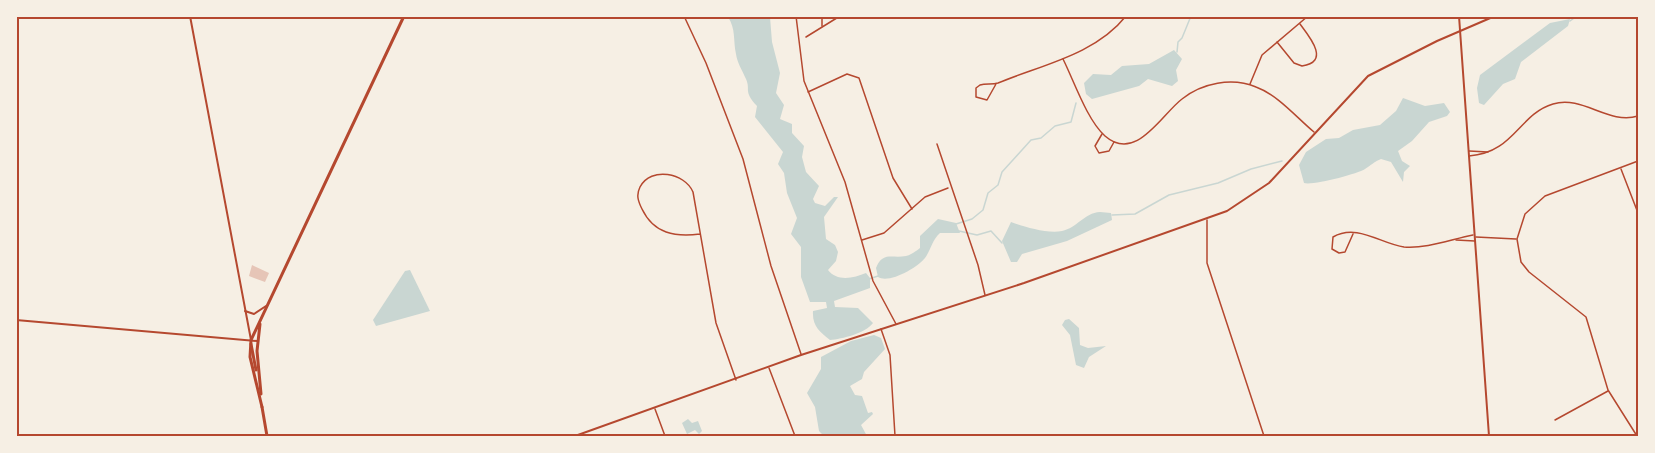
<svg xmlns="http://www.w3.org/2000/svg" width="1655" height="453" viewBox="0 0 1655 453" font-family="Roboto,sans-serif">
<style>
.water{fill:#c9d6d2}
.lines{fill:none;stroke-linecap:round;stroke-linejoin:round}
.stream{stroke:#c9d6d2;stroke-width:1.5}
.building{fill:#e6c5b7}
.minor{stroke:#b5482f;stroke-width:1.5}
.tertiary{stroke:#b5482f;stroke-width:2}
.secondary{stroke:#b5482f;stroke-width:2}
.primary{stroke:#b5482f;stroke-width:3}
.neatline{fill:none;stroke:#b5482f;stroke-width:2}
</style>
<rect width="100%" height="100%" fill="#f6efe4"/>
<g class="water">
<path d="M728,17H770L772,42L780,73L776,93L784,105L780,119L792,124V133L804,146L802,157L806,172L819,186L813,199L815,203L825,206L834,197H838L824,217L826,239L835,245L838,252L836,261L828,270C837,282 854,278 866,273L870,278V288L834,301L835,307L858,308L873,323C866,333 842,339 830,340C820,332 812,326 813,311L827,308L826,302H810L801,277V247L791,234L797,218L787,193L784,173L778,164L783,152L755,117L757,106C742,90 752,90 745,77C742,70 737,62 736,54C733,40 736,29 728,17Z"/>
<path d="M1570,19L1568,26L1521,62L1515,79L1503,84L1484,105L1479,103L1477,88L1480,75L1550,23Z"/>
<path d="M1174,50L1182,59L1176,70L1178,81L1172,86L1148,79L1139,86L1092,99L1086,94L1084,83L1093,74L1111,75L1122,66L1149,64Z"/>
<path d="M1403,98L1425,106L1444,103L1450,112L1447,116L1429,122L1412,141L1398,151L1402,161L1410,166L1404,172L1403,182L1391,162L1381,159C1375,161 1370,166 1365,169C1357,174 1312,186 1304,183L1299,165L1306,152L1326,139L1339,138L1353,130L1380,125L1396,111Z"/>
<path d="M1100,212L1111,213L1112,220L1067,241L1022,254L1017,262H1011L1002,241L1011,222C1024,227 1048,234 1062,231C1077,228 1084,213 1100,212Z"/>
<path d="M938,219L956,223L960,233H940C932,240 931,250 925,258C917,268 889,284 878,277L876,268C883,251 892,259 906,256C911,255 916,251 920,248V236Z"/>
<path d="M410,270L430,311L376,326L373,320L405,271Z"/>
<path d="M1069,319L1079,328L1080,345L1088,348L1106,346L1089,357L1084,368L1076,365L1070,335L1062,325L1065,320Z"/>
<path d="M874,335L881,338L885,349L864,372L862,379L850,386L855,395L862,396L868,413L872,412L873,414L861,425L867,436H824L819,431L815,407L807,393L821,369V357L851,341Z"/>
<path d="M688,419L692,423L698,421L702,431L699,434L695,430L687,434L682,423Z"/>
</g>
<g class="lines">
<g class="stream">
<path d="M1570,21L1577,16"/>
<path d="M1177,52L1178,42L1182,38L1191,16"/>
<path d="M1112,215L1135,214L1169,195L1218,183L1251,169L1282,161"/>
<path d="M956,224L972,219L983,210L988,193L998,185L1002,172L1031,140L1041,138L1055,126L1071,122L1076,103"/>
<path d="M959,231L977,235L991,231L1002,243"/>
<path d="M869,279L878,276"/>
</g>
</g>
<path class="building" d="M252,265L269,273L265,282L249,276Z"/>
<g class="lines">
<g class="minor">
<path d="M684,16L706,63L743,159L771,266L801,354"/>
<path d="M796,16L804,81L845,182L873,281L896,324"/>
<path d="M822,16V26"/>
<path d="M641,18V16"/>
<path d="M806,37L840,16"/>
<path d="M1277,42L1294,63L1302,66C1331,62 1309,36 1300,24"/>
<path d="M1063,59C1074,81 1087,120 1105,136C1136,163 1161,115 1182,99C1202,83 1232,77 1256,87C1278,95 1296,117 1314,132"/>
<path d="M996,84L987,100L976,97V88L980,85C986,83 992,85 998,83C1041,65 1095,55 1126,16"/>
<path d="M1250,84L1262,55L1308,16"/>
<path d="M808,92L847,74L859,78L893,178L912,209"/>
<path d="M1102,134L1095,146L1099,153L1109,151L1114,142"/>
<path d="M937,144L978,265L985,295"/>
<path d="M1469,151L1488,152"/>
<path d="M1469,156C1514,153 1519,114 1553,104C1583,95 1608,125 1638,116"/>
<path d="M1621,169L1638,213"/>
<path d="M1207,220V263L1264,436"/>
<path d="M700,234C675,237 654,234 642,209C638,201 636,195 640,187C651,166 685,173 693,192L716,323L736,380"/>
<path d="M1353,234L1345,252L1339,253L1332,249L1333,237C1357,223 1381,244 1404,247C1426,249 1452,239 1473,235"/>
<path d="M1476,237L1516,239"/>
<path d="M862,240L884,233L925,197L948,188"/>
<path d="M1456,240L1475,241"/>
<path d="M881,329L890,355L895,436"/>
<path d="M769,368L795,436"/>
<path d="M655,409L665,436"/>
<path d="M1555,420L1608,391"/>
<path d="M1637,436L1608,390L1586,317L1529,272L1521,262L1517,239L1525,214L1545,196L1638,161"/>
</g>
<g class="tertiary">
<path d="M190,16L251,340"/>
<path d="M245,311L254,314L266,306"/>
<path d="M16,320L257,341"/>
<path d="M575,436L801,355L1024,283L1227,211L1269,183L1368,76L1437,41L1495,16"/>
</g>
<path class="secondary" d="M1459,16L1489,436"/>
<g class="primary">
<path d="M260,324L257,351L261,394"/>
<path d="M251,344L256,370"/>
<path d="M262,407L250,357L251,340L404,16"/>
<path d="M262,407L267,436"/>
</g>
</g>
<rect width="1655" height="453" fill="none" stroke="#f6efe4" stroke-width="36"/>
<rect x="18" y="18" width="1619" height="417" class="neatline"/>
</svg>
